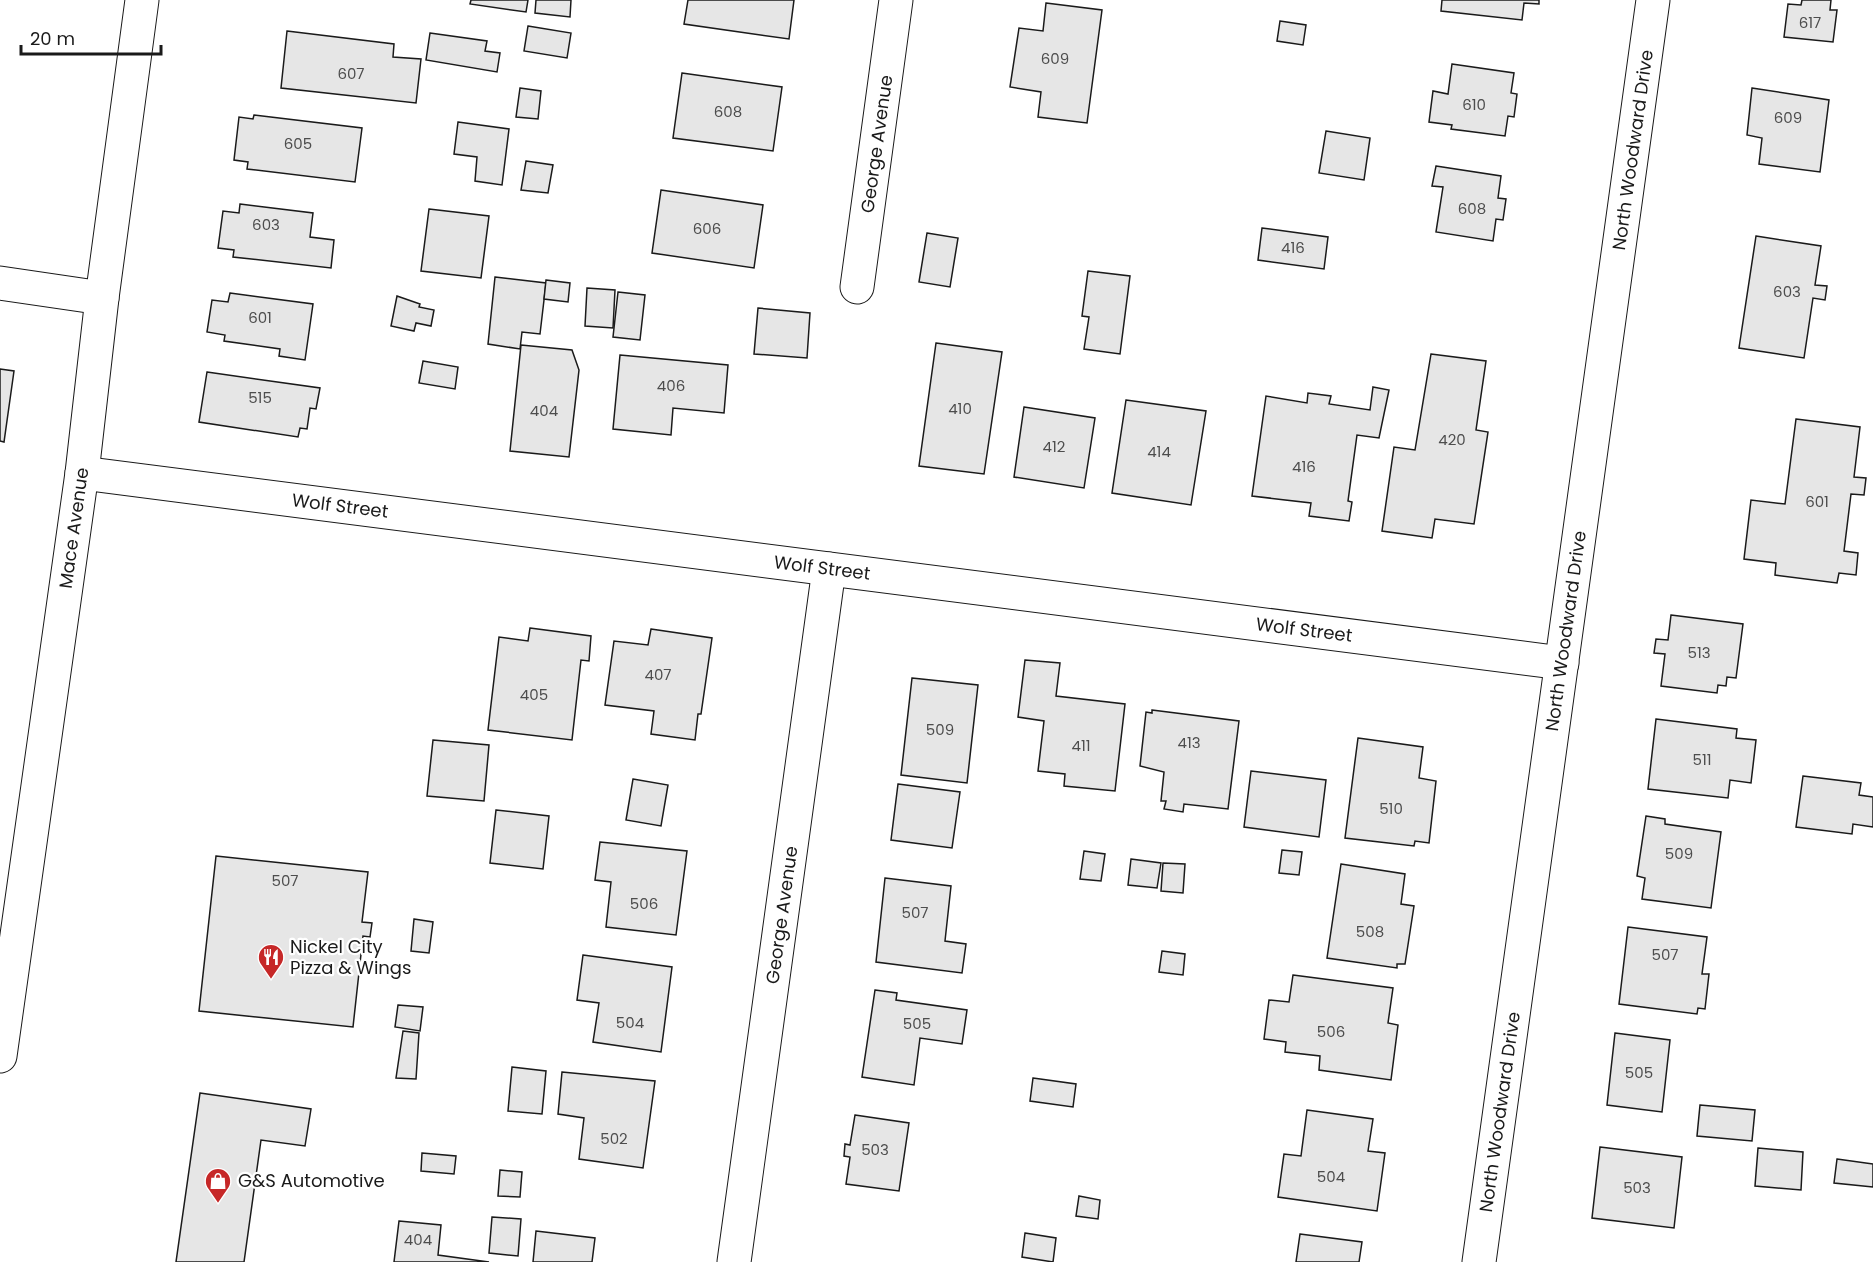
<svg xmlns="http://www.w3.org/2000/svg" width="1873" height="1262" viewBox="0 0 1873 1262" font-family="Poppins,sans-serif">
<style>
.building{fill:#e6e6e6;stroke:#1a1a1a;stroke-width:1.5}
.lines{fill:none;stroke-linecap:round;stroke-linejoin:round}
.street-casing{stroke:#1a1a1a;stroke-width:35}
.secondary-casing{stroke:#1a1a1a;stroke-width:35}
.street{stroke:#fff;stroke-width:33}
.secondary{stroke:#fff;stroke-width:33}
.labels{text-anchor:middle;stroke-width:4.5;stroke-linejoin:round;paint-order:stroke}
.number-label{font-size:15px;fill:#4d4d4d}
.street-label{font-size:18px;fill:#1a1a1a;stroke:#fff}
.poi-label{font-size:18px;fill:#1a1a1a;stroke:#fff;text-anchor:start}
</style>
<rect width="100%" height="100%" fill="#fff"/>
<g class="building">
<path d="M471,0H528L526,12L470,4Z"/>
<path d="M536,0H571L570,17L535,13Z"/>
<path d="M688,0H794L789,39L684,24Z"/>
<path d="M1442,0H1539V4L1524,3L1522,20L1441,11Z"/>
<path d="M1802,0H1831L1830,10H1837L1833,42L1784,37L1788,4L1801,5Z"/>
<path d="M1046,3L1102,10L1087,123L1038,117L1041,92L1010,87L1019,28L1043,31Z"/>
<path d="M1280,21L1306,25L1303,45L1277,41Z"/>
<path d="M528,26L571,33L567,58L524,51Z"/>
<path d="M287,31L394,44L393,57L421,59L416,103L281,88Z"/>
<path d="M430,33L487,41L485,51L500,53L497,72L426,60Z"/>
<path d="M1452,64L1514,73L1511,93L1517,94L1514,117L1508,116L1505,136L1451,129L1452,125L1429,122L1433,91L1448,94Z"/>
<path d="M682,73L782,87L773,151L673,138Z"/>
<path d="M520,88L541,91L538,119L516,117Z"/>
<path d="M1752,88L1829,100L1820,172L1759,164L1762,138L1747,135Z"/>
<path d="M254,115L362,128L355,182L247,169L248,162L234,160L239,117L253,119Z"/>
<path d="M458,122L509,129L502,185L475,181L477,157L454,154Z"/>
<path d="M1326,131L1370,138L1364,180L1319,173Z"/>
<path d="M526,161L553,165L548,193L521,190Z"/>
<path d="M1436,166L1501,176L1498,198L1506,199L1503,220L1496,219L1493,241L1436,232L1443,187L1432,186Z"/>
<path d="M661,190L763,205L754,268L652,253Z"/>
<path d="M240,204L313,213L310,237L334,240L331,268L233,257L234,250L218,248L223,211L239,213Z"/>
<path d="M429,209L489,216L481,278L421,271Z"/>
<path d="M1262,228L1328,237L1324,269L1258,260Z"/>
<path d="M927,233L958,238L950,287L919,282Z"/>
<path d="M1756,236L1821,246L1815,285L1827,286L1825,300L1813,298L1804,358L1739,348Z"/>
<path d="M1088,271L1130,276L1120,354L1084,349L1089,317L1082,316Z"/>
<path d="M495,277L546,283L540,334L522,332L520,349L488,344Z"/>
<path d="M546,280L570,283L568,302L544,299Z"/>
<path d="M587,288L615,290L613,328L585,326Z"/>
<path d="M618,292L645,295L640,340L613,337Z"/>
<path d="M230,293L313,304L305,360L279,356L280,349L224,341L225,335L207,332L212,300L228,302Z"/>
<path d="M397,296L420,304L419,307L434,310L431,326L416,323L414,331L391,326Z"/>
<path d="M758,308L810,313L807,358L754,354Z"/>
<path d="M936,343L1002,352L984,474L919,466Z"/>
<path d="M521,345L572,350L579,370L569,457L510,451Z"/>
<path d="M1431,354L1486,361L1476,430L1488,432L1474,524L1435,519L1432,538L1382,531L1394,447L1415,450Z"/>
<path d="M620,355L728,365L724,413L673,408L671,435L613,429Z"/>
<path d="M423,361L458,367L455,389L419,383Z"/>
<path d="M0,369L14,371L4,442L0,441Z"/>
<path d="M207,372L320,388L316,409L310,408L307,429L300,428L298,437L199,422Z"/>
<path d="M1373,387L1389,390L1379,438L1357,435L1348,501L1352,502L1349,521L1309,516L1311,503L1252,496L1266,396L1307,403L1308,393L1331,396L1329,404L1370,410Z"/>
<path d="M1126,400L1206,411L1191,505L1112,493Z"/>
<path d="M1024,407L1095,418L1084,488L1014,477Z"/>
<path d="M1796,419L1860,427L1854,477L1866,478L1864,495L1851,494L1844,551L1858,553L1856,575L1839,573L1837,583L1775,575L1776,563L1744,559L1751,500L1785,504Z"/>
<path d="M1671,615L1743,624L1736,678L1727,677L1726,686L1718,685L1717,693L1661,686L1665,654L1654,653L1656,639L1668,640Z"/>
<path d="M530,628L591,636L589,661L581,660L572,740L488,730L499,637L528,641Z"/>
<path d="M651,629L712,638L701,714H698L695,740L651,734L654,711L605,705L614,641L648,645Z"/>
<path d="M1025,660L1060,663L1056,696L1125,704L1115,791L1064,786L1065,774L1038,771L1044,721L1018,717Z"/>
<path d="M912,678L978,685L967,783L901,775Z"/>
<path d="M1152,710L1239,721L1228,809L1184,804L1183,812L1164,809L1166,801H1161L1164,772L1140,766L1146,712L1152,713Z"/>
<path d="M1656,719L1737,729L1736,738L1756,740L1751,783L1730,780L1728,798L1648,789Z"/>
<path d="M1358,738L1423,747L1419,778L1436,781L1429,843L1415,841L1414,846L1345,838Z"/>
<path d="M433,740L489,745L484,801L427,796Z"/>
<path d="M1251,771L1326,780L1319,837L1244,827Z"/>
<path d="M1803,776L1861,783L1859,795L1873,797V827L1853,824L1852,834L1796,827Z"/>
<path d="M633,779L668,785L661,826L626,820Z"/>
<path d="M898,784L960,792L952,848L891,840Z"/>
<path d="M496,810L549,816L543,869L490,863Z"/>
<path d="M1646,816L1665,819V824L1721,832L1711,908L1642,899L1645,878L1637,876Z"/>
<path d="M600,842L687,851L676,935L606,927L611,882L595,880Z"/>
<path d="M1282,850L1302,852L1299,875L1279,873Z"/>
<path d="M1084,851L1105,854L1101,881L1080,879Z"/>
<path d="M216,856L368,872L362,922L372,923L370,937L363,936L353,1027L199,1011Z"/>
<path d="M1131,859L1161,863L1157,888L1128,885Z"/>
<path d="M1163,863L1185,864L1183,893L1161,891Z"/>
<path d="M1341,864L1405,874L1401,904L1414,906L1405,964H1397V968L1327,958Z"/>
<path d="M885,878L951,886L945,941L966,944L962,973L876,962Z"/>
<path d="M414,919L433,922L429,953L411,951Z"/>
<path d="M1628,927L1707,937L1702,974H1709L1705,1009L1698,1008L1697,1014L1619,1004Z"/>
<path d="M1162,951L1185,954L1183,975L1159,972Z"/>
<path d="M583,955L672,967L661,1052L593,1042L599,1003L577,1000Z"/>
<path d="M1293,975L1393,988L1388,1023L1398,1025L1391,1080L1319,1070L1320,1056L1285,1052L1286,1042L1264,1039L1269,1000L1289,1002Z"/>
<path d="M875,990L897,993L896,1000L967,1010L962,1044L920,1038L914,1085L862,1077Z"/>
<path d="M398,1005L423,1007L420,1031L395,1027Z"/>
<path d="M403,1031L419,1033L416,1079L396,1078Z"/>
<path d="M1615,1033L1670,1040L1662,1112L1607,1105Z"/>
<path d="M512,1067L546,1071L542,1114L508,1111Z"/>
<path d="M562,1072L655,1081L643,1168L579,1159L584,1118L558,1114Z"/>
<path d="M1033,1078L1076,1084L1073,1107L1030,1101Z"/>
<path d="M200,1093L311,1109L305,1146L261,1140L244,1262H176Z"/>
<path d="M1700,1105L1755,1110L1752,1141L1697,1136Z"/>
<path d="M1307,1110L1373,1119L1368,1151L1385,1153L1377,1211L1278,1197L1284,1154L1301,1156Z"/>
<path d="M855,1115L909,1123L899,1191L846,1184L850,1157L844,1156L845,1144L850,1145Z"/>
<path d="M1600,1147L1682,1157L1674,1228L1592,1218Z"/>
<path d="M1758,1148L1803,1152L1801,1190L1755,1186Z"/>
<path d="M422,1153L456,1156L454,1174L421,1171Z"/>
<path d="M1837,1159L1873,1164V1187L1834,1183Z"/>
<path d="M500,1170L522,1172L520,1197L498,1196Z"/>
<path d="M1079,1196L1100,1200L1098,1219L1076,1216Z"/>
<path d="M492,1217L521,1219L518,1256L489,1253Z"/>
<path d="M399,1221L441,1225L438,1255L489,1262H394Z"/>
<path d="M536,1231L595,1238L592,1262H533Z"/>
<path d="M1025,1233L1056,1238L1053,1262L1022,1257Z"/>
<path d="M1300,1234L1362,1242L1359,1262H1296Z"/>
</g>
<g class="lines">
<g class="street-casing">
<g id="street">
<path d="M0,283L102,298"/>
<path d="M857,287L896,0"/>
<path d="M82,473L1562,663"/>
<path d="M734,1262L829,569"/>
<path d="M1479,1262L1653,0"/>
</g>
</g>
<g class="secondary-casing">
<path id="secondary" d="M0,1056L82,473L102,298L142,0"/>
</g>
<use href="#street" class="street"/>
<use href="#secondary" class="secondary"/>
</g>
<defs>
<g id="restaurant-pin" transform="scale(1.35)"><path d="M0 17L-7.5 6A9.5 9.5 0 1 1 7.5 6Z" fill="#c62828" stroke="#fff"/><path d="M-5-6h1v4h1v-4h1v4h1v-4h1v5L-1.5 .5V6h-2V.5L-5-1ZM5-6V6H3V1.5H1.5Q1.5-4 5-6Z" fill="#fff"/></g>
<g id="shop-pin" transform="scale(1.35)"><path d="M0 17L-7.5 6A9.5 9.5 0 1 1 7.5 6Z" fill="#c62828" stroke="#fff"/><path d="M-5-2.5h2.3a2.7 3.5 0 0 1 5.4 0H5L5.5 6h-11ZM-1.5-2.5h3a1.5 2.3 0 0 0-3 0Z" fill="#fff"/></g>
</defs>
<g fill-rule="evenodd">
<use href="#restaurant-pin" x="271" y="957"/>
<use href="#shop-pin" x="218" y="1181"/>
</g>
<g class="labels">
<g class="number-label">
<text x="1810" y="28">617</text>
<text x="1055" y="64">609</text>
<text x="351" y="79">607</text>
<text x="1474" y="110">610</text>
<text x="728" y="117">608</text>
<text x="1788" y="123">609</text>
<text x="298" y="149">605</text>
<text x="1472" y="214">608</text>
<text x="266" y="230">603</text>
<text x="707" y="234">606</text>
<text x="1293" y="253">416</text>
<text x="1787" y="297">603</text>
<text x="260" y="323">601</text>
<text x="671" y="391">406</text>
<text x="260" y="403">515</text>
<text x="960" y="414">410</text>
<text x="544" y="416">404</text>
<text x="1452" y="445">420</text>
<text x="1054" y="452">412</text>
<text x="1159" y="457">414</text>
<text x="1304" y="472">416</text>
<text x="1817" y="507">601</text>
<text x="1699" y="658">513</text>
<text x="658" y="680">407</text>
<text x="534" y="700">405</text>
<text x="940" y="735">509</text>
<text x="1189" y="748">413</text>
<text x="1081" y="751">411</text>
<text x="1702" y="765">511</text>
<text x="1391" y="814">510</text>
<text x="1679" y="859">509</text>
<text x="285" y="886">507</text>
<text x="644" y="909">506</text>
<text x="915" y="918">507</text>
<text x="1370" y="937">508</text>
<text x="1665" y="960">507</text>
<text x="630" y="1028">504</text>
<text x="917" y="1029">505</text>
<text x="1331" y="1037">506</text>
<text x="1639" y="1078">505</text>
<text x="614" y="1144">502</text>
<text x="875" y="1155">503</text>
<text x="1331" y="1182">504</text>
<text x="1637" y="1193">503</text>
<text x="418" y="1245">404</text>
</g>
<g class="street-label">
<text transform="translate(877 144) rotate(-82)" y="6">George Avenue</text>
<text transform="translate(1633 150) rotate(-82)" y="6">North Woodward Drive</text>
<text transform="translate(340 506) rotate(7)" y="6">Wolf Street</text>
<text transform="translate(74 528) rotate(-82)" y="6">Mace Avenue</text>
<text transform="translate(822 568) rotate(7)" y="6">Wolf Street</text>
<text transform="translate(1304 630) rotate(7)" y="6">Wolf Street</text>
<text transform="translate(1566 631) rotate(-82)" y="6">North Woodward Drive</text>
<text transform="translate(782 915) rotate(-82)" y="6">George Avenue</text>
<text transform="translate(1500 1112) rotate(-82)" y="6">North Woodward Drive</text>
</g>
<g class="poi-label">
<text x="290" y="953">Nickel City<tspan x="290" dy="21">Pizza &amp; Wings</tspan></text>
<text x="238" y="1187">G&amp;S Automotive</text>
</g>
</g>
<path d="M21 45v9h140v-9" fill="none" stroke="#1a1a1a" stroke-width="3"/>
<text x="30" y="45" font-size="18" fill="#1a1a1a" stroke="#ffffff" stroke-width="4.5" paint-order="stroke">20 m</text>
</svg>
